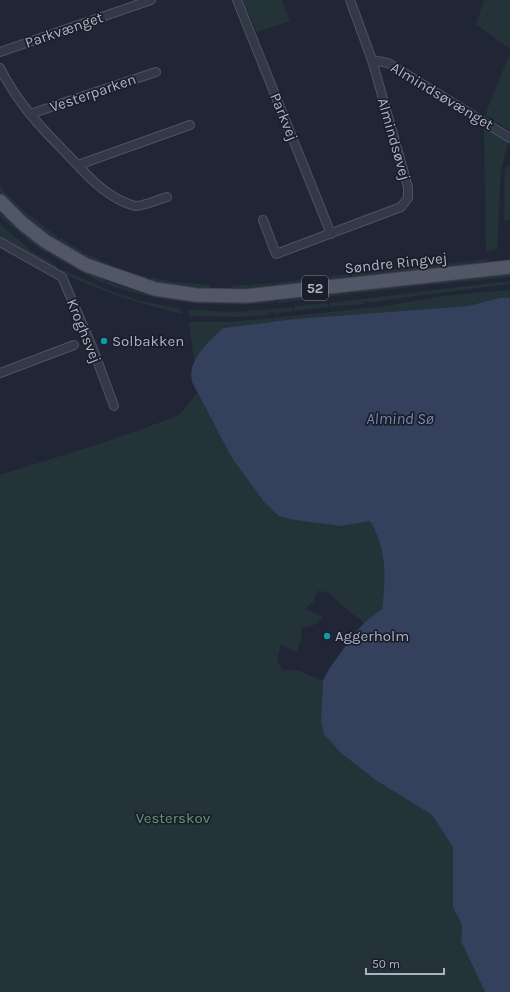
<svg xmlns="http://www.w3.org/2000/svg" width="510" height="992" viewBox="0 0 510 992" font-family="Karla,sans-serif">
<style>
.green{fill:#243338}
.water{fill:#35405d}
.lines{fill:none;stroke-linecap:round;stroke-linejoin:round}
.street-casing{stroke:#4f5361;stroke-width:10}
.primary-casing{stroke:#3e4250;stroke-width:15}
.street{stroke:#343947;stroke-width:8}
.primary{stroke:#525767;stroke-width:13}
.culture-dot{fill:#0f9aa8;stroke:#1a1e2b;stroke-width:1.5}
.labels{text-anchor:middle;stroke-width:3.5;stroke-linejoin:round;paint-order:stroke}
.shield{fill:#1a1e2b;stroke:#828695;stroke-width:1}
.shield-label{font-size:14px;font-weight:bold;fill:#aeb3c3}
.street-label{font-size:15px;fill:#aeb3c3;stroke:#1a1e2b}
.poi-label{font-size:15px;fill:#aeb3c3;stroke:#1a1e2b;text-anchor:start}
.park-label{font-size:15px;fill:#679378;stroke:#1a1e2b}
.water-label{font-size:16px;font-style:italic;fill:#7786aa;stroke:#1a1e2b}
</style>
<rect width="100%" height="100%" fill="#212636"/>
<g class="green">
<path d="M243,0H282L290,21L257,32Z"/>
<path d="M484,0H510V49L476,24Z"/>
<path d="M510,53V130L485,115Z"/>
<path d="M484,127L508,142L501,169L497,249L486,252Z"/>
<path d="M508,166L510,167V220L504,221L505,169Z"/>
<path d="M0,187L25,212L58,237L56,240L18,210L0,192Z"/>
<path d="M0,211L50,251L48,254L30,242L0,216Z"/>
<path d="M0,224L31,251L57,266L56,269L0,239Z"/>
<path d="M60,238L83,252L82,255L57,241Z"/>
<path d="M52,253L105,280L104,284L50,255Z"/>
<path d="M85,253L111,265L109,268L83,256Z"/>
<path d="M488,259L486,262L429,269V266Z"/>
<path d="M427,265V269L352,277V274Z"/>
<path d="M112,266L148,277L147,280L111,268Z"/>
<path d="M61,269L108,290L137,300L181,309V314C138,303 98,291 59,271Z"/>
<path d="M510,273V277L431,285L430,282Z"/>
<path d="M349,274L350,277L275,286V283Z"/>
<path d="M150,277L174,282L210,285V289L163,284L150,280Z"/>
<path d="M107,281C168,304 212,303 275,300L276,302C217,308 162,304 106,284Z"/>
<path d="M510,281V284L408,297L369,303L368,301L365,302L364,304L329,307V303Z"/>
<path d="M428,282L429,285L353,294V290Z"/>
<path d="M272,283V286L231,289V286Z"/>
<path d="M351,290V294L278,303V299Z"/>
<path d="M510,290V298H500L468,306L295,319L223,328L194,360L189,322H228L283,317L386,306L441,296Z"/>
<path d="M327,303L328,307L293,311L295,306Z"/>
<path d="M292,307V311L275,314L274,312H270L268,315L237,317L189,316L188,310L237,312Z"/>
<path d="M198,392L214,425L342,526L370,521L379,537L384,562L387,640C368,624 345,610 328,592L317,591L314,601L305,609L323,617L314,625L302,628L301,639L297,652L281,644L277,660L283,670L299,671L323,681L321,721L341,753L374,779L432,815L453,847V907L462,925L461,941L485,992H0V475L105,442L178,416Z"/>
</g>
<path class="water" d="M500,298H510V992H485L461,941L462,925L453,907V847L432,815L374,779L341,753L324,734L321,721L323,681L329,669L354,634L365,622L382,609C386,578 387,549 370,521L342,526L295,520L279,516L265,503L232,458L192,382C187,359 209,342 223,328L295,319L468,306Z"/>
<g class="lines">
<g class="street-casing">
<g id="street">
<path d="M237,0L331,234"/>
<path d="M0,52L151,0"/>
<path d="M372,60L388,63L510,138"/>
<path d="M0,68C17,102 41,128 67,154C87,175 106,198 135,206C141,207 160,199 167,197"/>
<path d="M30,114L156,72"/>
<path d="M78,165L190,125"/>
<path d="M263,220L276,254L401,207L408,198V187L372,60L350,0"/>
<path d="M0,242L62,277L93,349L114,406"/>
<path d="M0,373L74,345"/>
</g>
</g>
<g class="primary-casing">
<path id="primary" d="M0,201L22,223L45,241L86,265L155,289L196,295L246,296L510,267"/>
</g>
<use href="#street" class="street"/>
<use href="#primary" class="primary"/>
</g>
<g class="culture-dot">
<circle cx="104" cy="341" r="4"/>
<circle cx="327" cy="636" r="4"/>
</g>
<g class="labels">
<rect class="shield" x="302" y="276" width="26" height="24" rx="3"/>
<g class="shield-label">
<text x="315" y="293">52</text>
</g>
<g class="street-label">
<text transform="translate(64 30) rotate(-19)" y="5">Parkvænget</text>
<text transform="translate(93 93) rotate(-19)" y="5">Vesterparken</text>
<text transform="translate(442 96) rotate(31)" y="5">Almindsøvænget</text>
<text transform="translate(284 117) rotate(68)" y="5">Parkvej</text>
<text transform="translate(394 139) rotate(74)" y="5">Almindsøvej</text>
<text transform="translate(396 263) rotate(-6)" y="5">Søndre Ringvej</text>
<text transform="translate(84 331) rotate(68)" y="5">Kroghsvej</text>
</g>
<g class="poi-label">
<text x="112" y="346">Solbakken</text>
<text x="335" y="641">Aggerholm</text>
</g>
<g class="park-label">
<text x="173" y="823">Vesterskov</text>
</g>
<g class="water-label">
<text x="400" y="424">Almind Sø</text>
</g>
</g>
<path d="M366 968v6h78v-6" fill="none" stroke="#aeb3c3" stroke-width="2"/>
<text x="372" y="968" font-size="12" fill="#aeb3c3" stroke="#1a1e2b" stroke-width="3" paint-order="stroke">50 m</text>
</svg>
